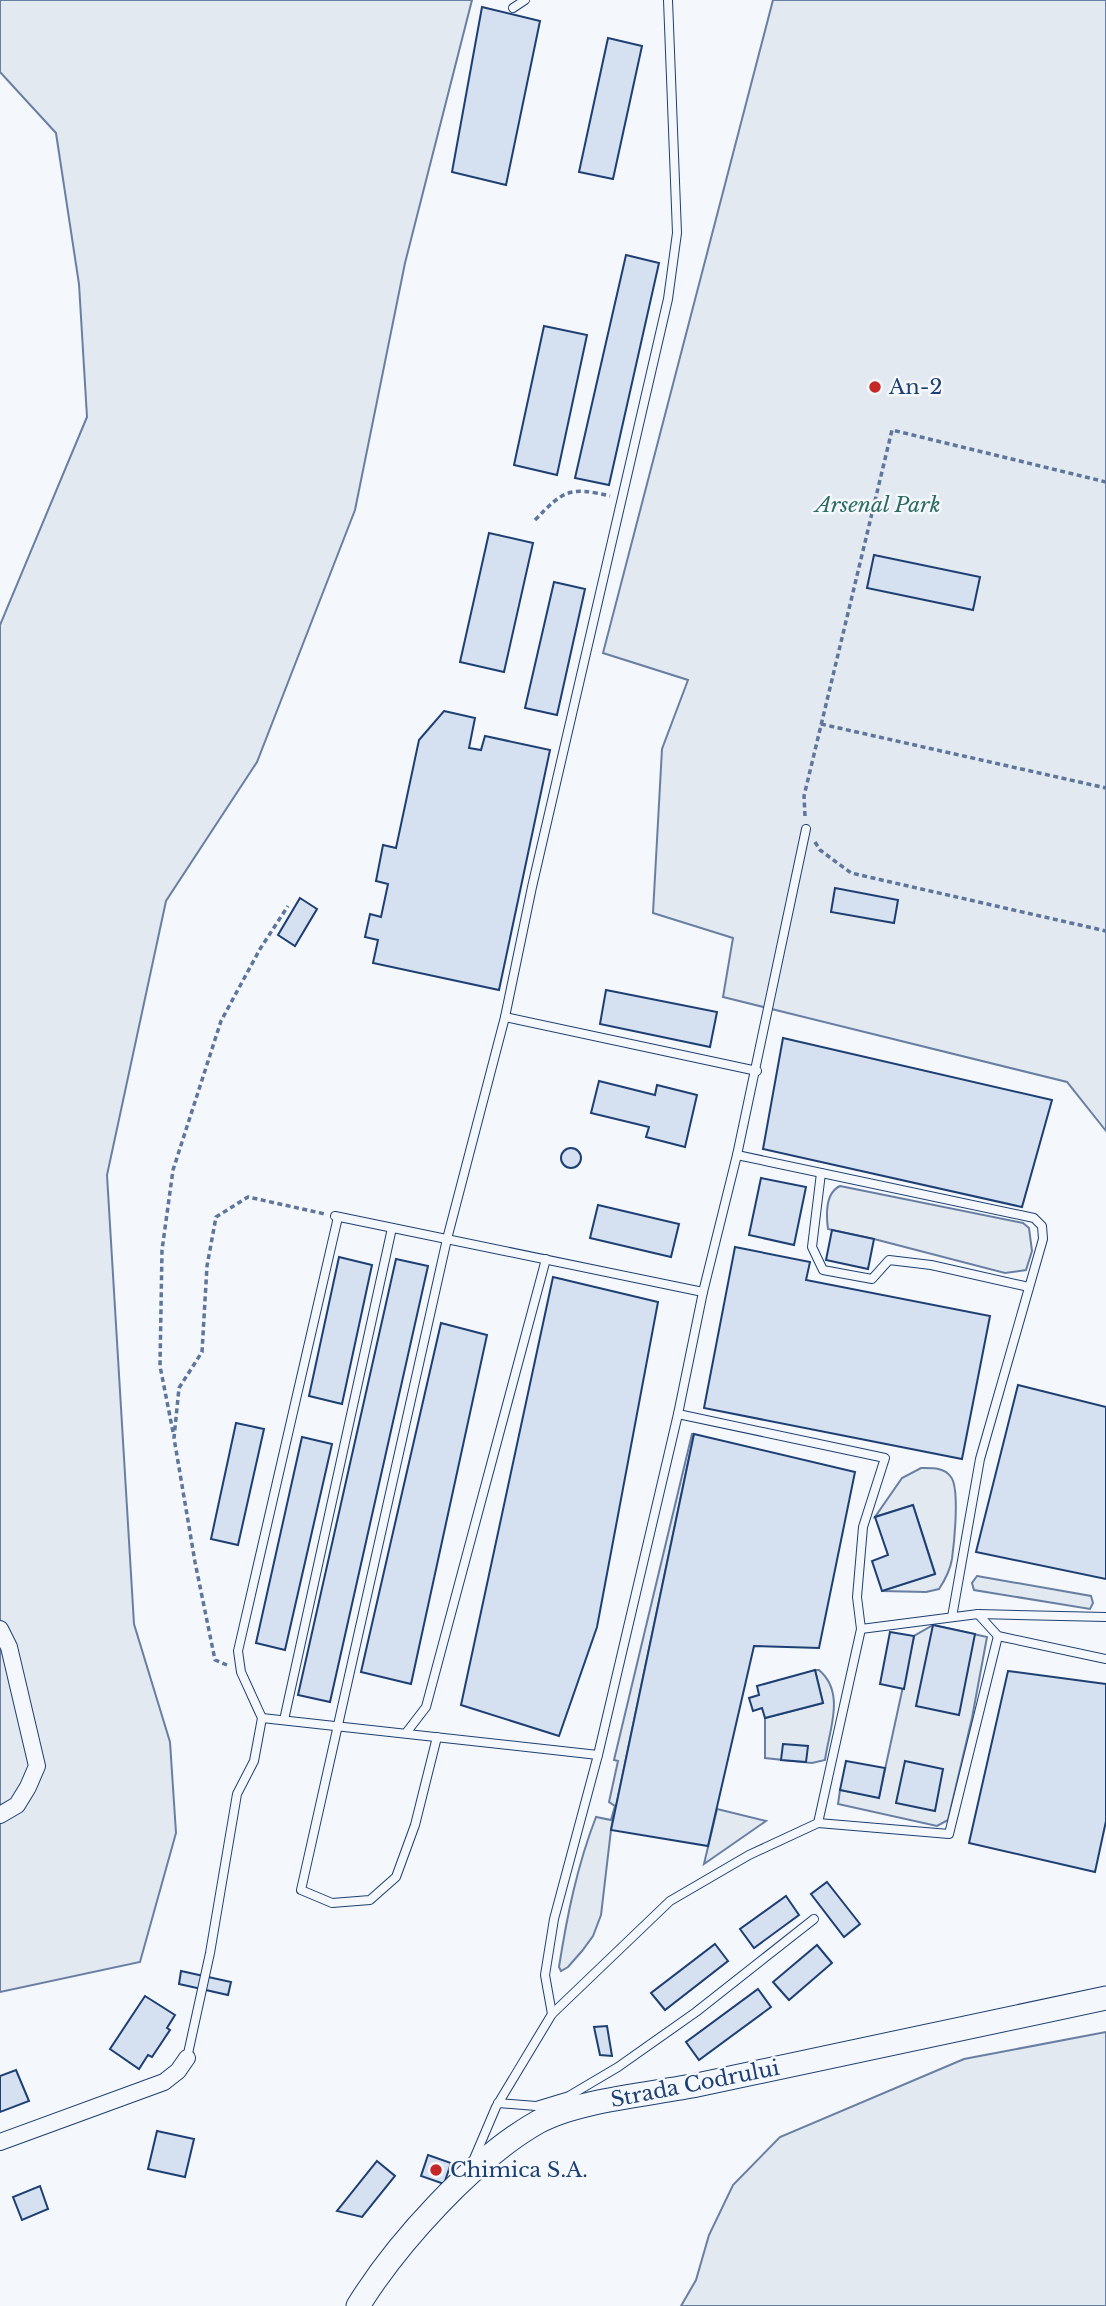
<svg xmlns="http://www.w3.org/2000/svg" width="1106" height="2306" viewBox="0 0 1106 2306" font-family="'Libre Baskerville',serif">
<style>
.green{fill:#e3e9f0;stroke:#687fa3;stroke-width:2}
.building{fill:#d5e0f0;stroke:#1d3f73;stroke-width:2}
.lines{fill:none;stroke-linecap:round;stroke-linejoin:round}
.lane-casing{stroke:#1d3f73;stroke-width:10}
.street-casing{stroke:#1d3f73;stroke-width:18}
.secondary-casing{stroke:#1d3f73;stroke-width:25}
.path{stroke:#5e769c;stroke-width:3.5;stroke-dasharray:5 3.5;stroke-linecap:butt}
.lane{stroke:#f4f7fb;stroke-width:8}
.street{stroke:#f4f7fb;stroke-width:16}
.secondary{stroke:#f4f7fb;stroke-width:23}
.poi-dot{fill:#c62828;stroke:#f4f7fb;stroke-width:2.5}
.labels{text-anchor:middle;stroke-width:5;stroke-linejoin:round;paint-order:stroke}
.poi-label{font-size:21px;fill:#1d3f73;stroke:#f4f7fb;text-anchor:start}
.park-label{font-size:21px;font-style:italic;fill:#2c6c60;stroke:#f4f7fb}
.street-label{font-size:21px;fill:#1d3f73;stroke:#f4f7fb}
</style>
<rect width="100%" height="100%" fill="#f4f7fb"/>
<g class="green">
<path d="M0,0H472L405,263L355,510L257,762L166,901L107,1175L134,1624L170,1742L176,1833L140,1962L0,1992V625L87,417L79,284L56,133L0,72Z"/>
<path d="M773,0H1106V1131L1067,1082L723,997L733,938L653,913L662,749L688,680L603,653Z"/>
<path d="M840,1186L1023,1223L1029,1228L1032,1251L1026,1270L1005,1273L874,1239L832,1230L828,1229C826,1214 825,1193 840,1186Z"/>
<path d="M692,1434H694L611,1830L601,1915L593,1936L582,1951L568,1967L561,1971L559,1967C567,1916 577,1866 596,1817L611,1820L615,1806L609,1802L618,1761L614,1760Z"/>
<path d="M921,1468C931,1468 944,1467 951,1477C960,1489 954,1544 952,1559C950,1571 945,1580 939,1589L926,1592L882,1591L935,1573L913,1505L875,1517L902,1478Z"/>
<path d="M977,1576L1091,1596L1093,1603L1090,1609L974,1590L972,1583Z"/>
<path d="M933,1625L987,1637L972,1718L948,1820L937,1826L838,1804L840,1790L879,1797L914,1636Z"/>
<path d="M815,1670H819C846,1693 829,1730 825,1760L812,1763L765,1758V1718L823,1703Z"/>
<path d="M717,1809L766,1821L704,1864Z"/>
<path d="M1106,2032V2306H681L696,2280L709,2235L733,2185L780,2137L964,2059Z"/>
</g>
<g class="building">
<path d="M482,7L540,21L506,185L452,172Z"/>
<path d="M608,38L642,46L613,179L579,172Z"/>
<path d="M626,255L659,263L609,485L575,478Z"/>
<path d="M544,326L587,335L557,475L514,465Z"/>
<path d="M489,533L533,543L504,672L460,662Z"/>
<path d="M874,555L980,577L973,610L867,588Z"/>
<path d="M554,582L585,589L557,715L525,708Z"/>
<path d="M444,711L475,718L469,748L481,750L485,736L550,750L499,990L373,963L378,940L365,937L370,914L381,917L388,884L376,881L383,845L396,848L419,740Z"/>
<path d="M835,888L898,900L894,923L831,912Z"/>
<path d="M300,898L317,909L295,946L278,935Z"/>
<path d="M606,990L717,1012L710,1047L600,1024Z"/>
<path d="M783,1038L1052,1100L1022,1207L763,1149Z"/>
<path d="M599,1081L655,1095L657,1085L697,1095L685,1147L646,1137L649,1127L591,1113Z"/>
<circle cx="571" cy="1158" r="10"/>
<path d="M761,1178L806,1187L794,1245L749,1235Z"/>
<path d="M598,1205L679,1224L671,1257L590,1238Z"/>
<path d="M832,1230L874,1239L868,1269L826,1260Z"/>
<path d="M735,1247L810,1262L806,1280L990,1316L962,1459L704,1408Z"/>
<path d="M339,1257L372,1265L342,1404L309,1396Z"/>
<path d="M396,1259L428,1266L330,1702L298,1695Z"/>
<path d="M553,1277L658,1302L597,1627L559,1736L461,1705Z"/>
<path d="M441,1323L487,1335L411,1684L361,1672Z"/>
<path d="M1018,1385L1106,1407V1579L976,1552Z"/>
<path d="M236,1423L264,1429L238,1545L211,1539Z"/>
<path d="M694,1434L855,1472L819,1648L754,1646L708,1846L611,1830Z"/>
<path d="M302,1437L332,1444L285,1650L256,1643Z"/>
<path d="M913,1505L935,1574L882,1591L872,1561L888,1555L875,1517Z"/>
<path d="M933,1625L975,1634L959,1715L916,1706Z"/>
<path d="M890,1632L914,1636L904,1689L880,1684Z"/>
<path d="M815,1670L823,1703L765,1718L762,1708L753,1711L749,1698L759,1695L757,1686Z"/>
<path d="M1008,1671L1106,1684V1821L1095,1872L969,1843Z"/>
<path d="M783,1744L808,1746L806,1762L781,1760Z"/>
<path d="M846,1761L885,1768L879,1798L840,1790Z"/>
<path d="M905,1761L943,1769L935,1811L896,1803Z"/>
<path d="M827,1882L860,1924L844,1937L811,1894Z"/>
<path d="M786,1896L799,1915L754,1948L740,1929Z"/>
<path d="M715,1944L728,1961L665,2010L651,1993Z"/>
<path d="M817,1945L832,1963L789,2000L773,1982Z"/>
<path d="M181,1971L231,1982L228,1995L179,1984Z"/>
<path d="M758,1989L771,2007L699,2060L686,2042Z"/>
<path d="M145,1996L175,2015L167,2028L170,2030L152,2057L148,2055L139,2069L110,2049Z"/>
<path d="M607,2026L612,2056L600,2055L594,2027Z"/>
<path d="M16,2070L29,2101L0,2112V2076Z"/>
<path d="M157,2131L194,2139L185,2177L148,2169Z"/>
<path d="M428,2155L451,2163L444,2184L421,2176Z"/>
<path d="M377,2161L395,2176L362,2217L337,2211Z"/>
<path d="M40,2186L48,2209L22,2220L13,2197Z"/>
</g>
<g class="lines">
<g class="lane-casing">
<g id="lane">
<path d="M668,0L677,233L668,299L532,887L505,1017L757,1071"/>
<path d="M513,8L525,0"/>
<path d="M737,1155L1034,1218L1042,1226L1043,1239L980,1459L952,1617"/>
<path d="M821,1173L812,1247L823,1270L872,1279L889,1260L931,1265L1029,1287"/>
<path d="M335,1216L703,1292"/>
<path d="M978,1614L998,1636L1106,1659"/>
<path d="M861,1629L978,1614L1106,1617"/>
<path d="M262,1718L241,1672L238,1651L338,1217"/>
<path d="M262,1718L598,1755"/>
<path d="M284,1720L392,1228"/>
<path d="M406,1733L426,1707L546,1259"/>
<path d="M437,1737L415,1825L396,1877L370,1900L332,1903L301,1890L447,1239L505,1017"/>
<path d="M818,1823L949,1834L998,1636"/>
<path d="M552,2014L545,1975L554,1919L598,1755L678,1414L703,1292L737,1155L806,829"/>
<path d="M187,2058L210,1953L237,1794L254,1761L262,1718"/>
<path d="M498,2103L536,2106L569,2096L618,2067L696,2012L814,1919"/>
<path d="M473,2161L496,2107L552,2014L670,1901L749,1855L818,1823L861,1629L857,1597L863,1527L885,1458L678,1414"/>
</g>
</g>
<g class="street-casing">
<g id="street">
<path d="M0,1629L9,1647L37,1766L28,1787L17,1805L0,1815"/>
<path d="M0,2142L164,2082L178,2071L187,2058"/>
</g>
</g>
<g class="secondary-casing">
<path id="secondary" d="M358,2306C397,2243 473,2159 538,2122C578,2100 652,2094 697,2085C834,2057 970,2027 1106,1998"/>
</g>
<g class="path">
<path d="M535,520C563,491 569,486 610,496"/>
<path d="M821,724L1106,788"/>
<path d="M805,816L804,796L892,430L1106,482"/>
<path d="M815,842L820,850L851,873L1106,931"/>
<path d="M173,1432L160,1366L162,1250L173,1170L221,1021L260,949L288,906"/>
<path d="M227,1665L215,1660L195,1562L174,1438L179,1388L202,1352L207,1266L216,1217L248,1197L325,1214"/>
</g>
<use href="#lane" class="lane"/>
<use href="#street" class="street"/>
<use href="#secondary" class="secondary"/>
</g>
<g class="poi-dot">
<circle cx="875" cy="387" r="7"/>
<circle cx="436" cy="2170" r="7"/>
</g>
<g class="labels">
<g class="poi-label">
<text x="889" y="394">An-2</text>
<text x="450" y="2177">Chimica S.A.</text>
</g>
<g class="park-label">
<text x="878" y="512">Arsenal Park</text>
</g>
<g class="street-label">
<text transform="translate(695 2084) rotate(-11)" y="7">Strada Codrului</text>
</g>
</g>
</svg>
